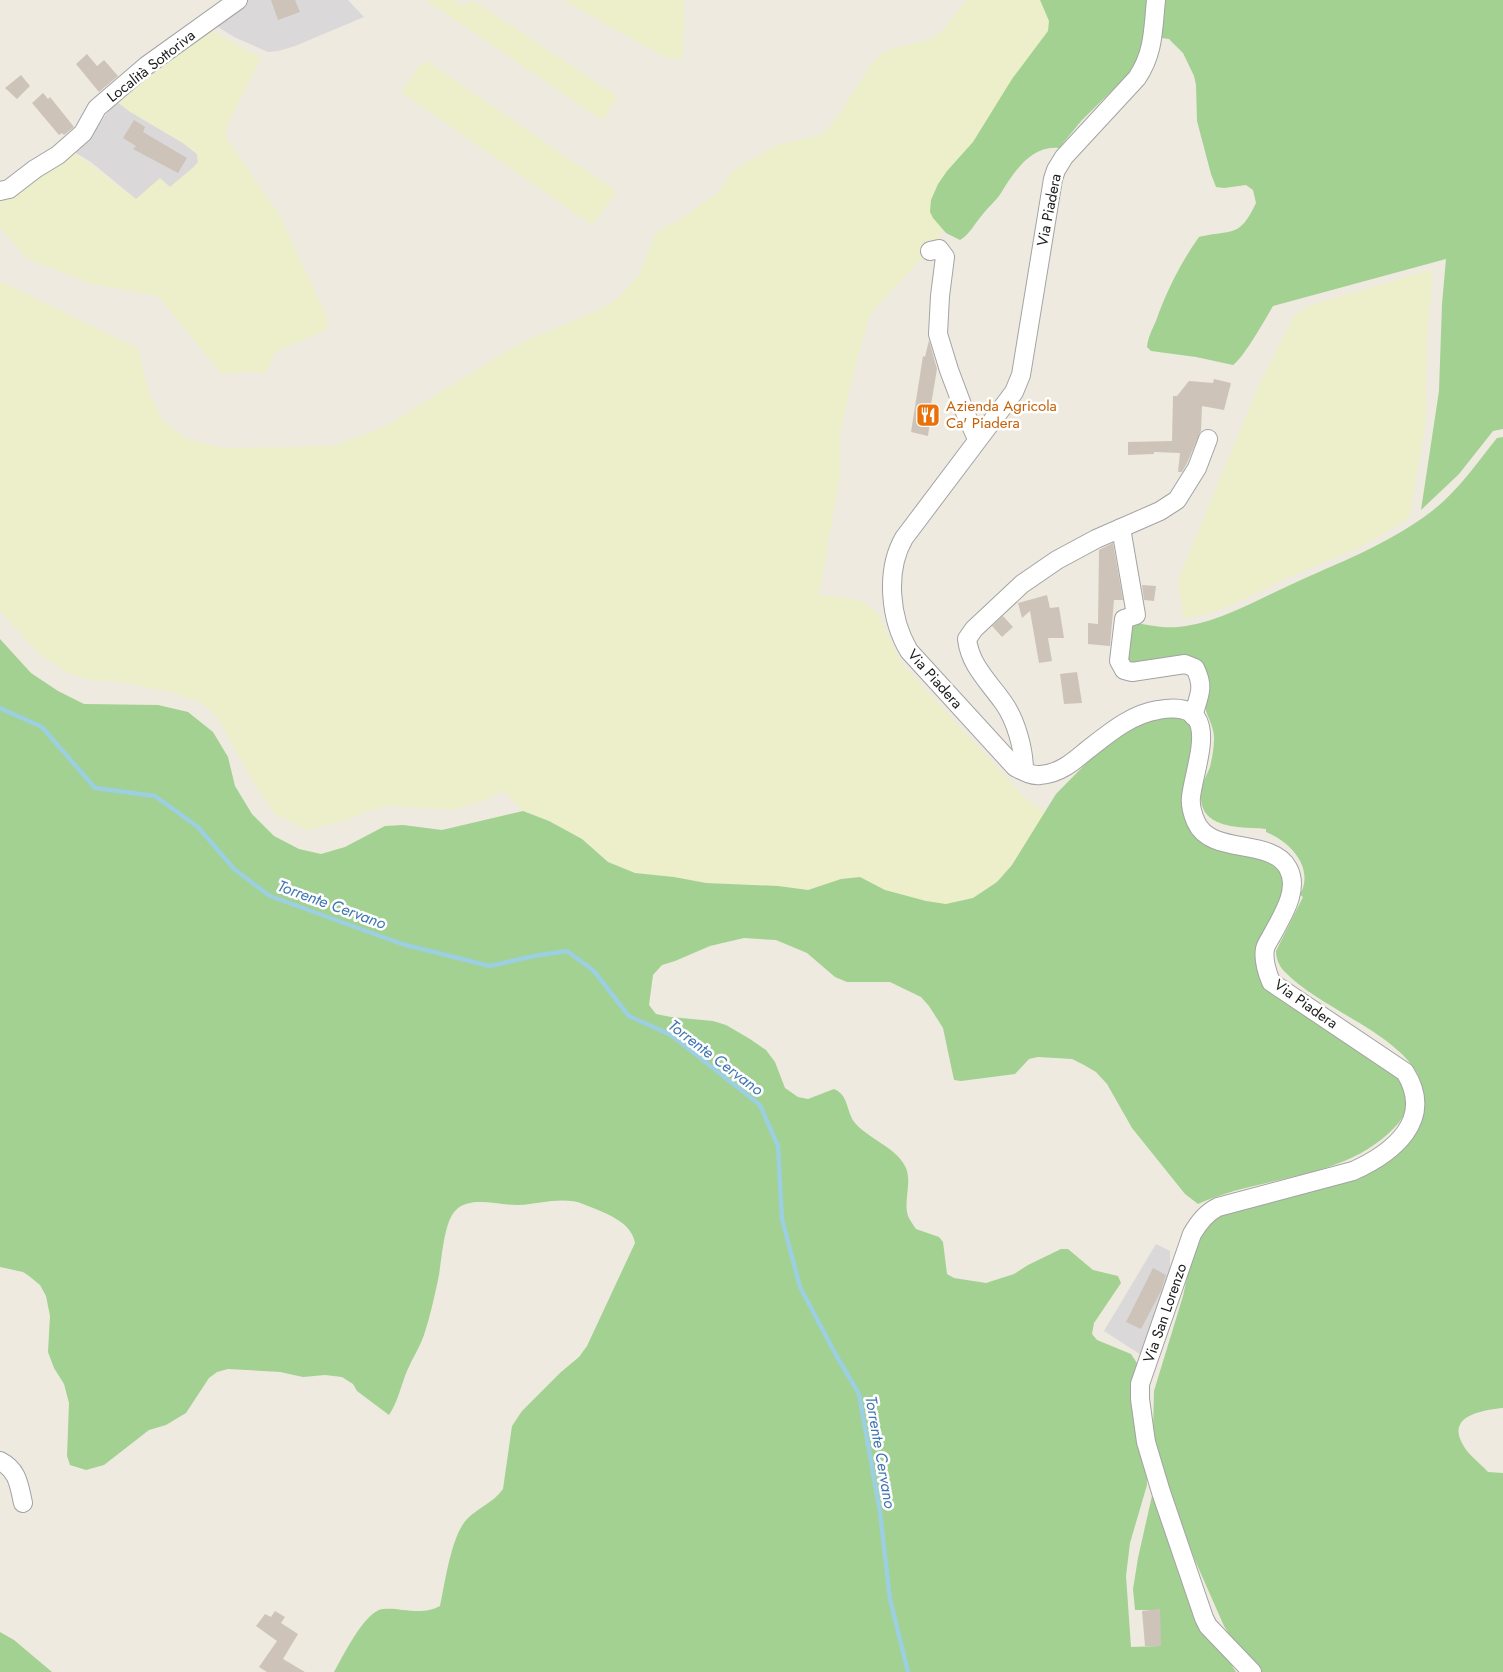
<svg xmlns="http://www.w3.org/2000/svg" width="1503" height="1672" viewBox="0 0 1503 1672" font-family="Jost,sans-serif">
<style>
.residential{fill:#dad8d8}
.farmland{fill:#ecefc9}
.forest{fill:#a2d191}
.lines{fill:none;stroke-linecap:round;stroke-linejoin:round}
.stream{stroke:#9ccfe0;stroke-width:4.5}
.building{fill:#cec3b9}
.minor-casing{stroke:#a3a3a3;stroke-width:20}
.minor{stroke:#fff;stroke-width:18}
.labels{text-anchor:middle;stroke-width:5;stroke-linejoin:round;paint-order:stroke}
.street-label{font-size:15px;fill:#1c1c1c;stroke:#fff}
.food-label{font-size:15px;fill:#c56008;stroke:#fff;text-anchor:start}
.water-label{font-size:16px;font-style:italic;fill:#4177b2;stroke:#fff}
</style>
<rect width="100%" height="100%" fill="#eeeae0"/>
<g class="residential">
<path d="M249,0H348L364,17L295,46L278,51L268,52L234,37L212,23Z"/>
<path d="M116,101L129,111L183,143L197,154L198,162L195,166L170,187L136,199L91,162L71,150L100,123Z"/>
<path d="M1156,1244L1170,1251V1280L1149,1360L1104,1331Z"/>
</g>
<g class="farmland">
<path d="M426,0H453L461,5L474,1L617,96L603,121Z"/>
<path d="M563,0H684L683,59L664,57Z"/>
<path d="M967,0H1069L937,242L870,314L855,366L840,433V475L819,595L861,600L878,614L902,664L1025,798L1045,812L1012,865L997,882L973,898L947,904L926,901L885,890L860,877L841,879L808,890L778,886L706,883L674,877L635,873L608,862L582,839L549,821L523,811L503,791L483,801L453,810L386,806L363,813L344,821L306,830L274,813L255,784L217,717L202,703L171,692L120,682L95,681L68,673L39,654L0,611V281L139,349L143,371L151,398L164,421L185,438L212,446L228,448L332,446L384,427L497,357L523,342L601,309L619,297L639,275L654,237L661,229L679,220L716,194L735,169L777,145L820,135L829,128L839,114L873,62L879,56L888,50L931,39L944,29Z"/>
<path d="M205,27L261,58L229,121L226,128V138L279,214L327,317L328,327L317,334L276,352L266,372L221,373L158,296L91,284L26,258L0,227V190L74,152L136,199L160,178L170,187L195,166L198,162L197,154L183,143L129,111L116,101Z"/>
<path d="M427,61L617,192L592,225L401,92L419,66Z"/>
<path d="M1433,269L1427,334L1426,422L1409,518L1370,542L1342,555L1300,572L1229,606L1207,614L1184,619L1178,580L1258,387L1292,319L1300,311L1311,305Z"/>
</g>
<g class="forest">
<path d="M1040,0H1150L1148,42L1133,70L1082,120L1059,148C1031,145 1014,172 1001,193C996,201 988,207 983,214C975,223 970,234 960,240L946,233L933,218L930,212L931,200L938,184L947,171L973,142L1012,79L1048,31L1049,21Z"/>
<path d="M1163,0H1503V429L1493,431L1459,474L1421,510L1439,391L1442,304L1446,259L1273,306C1264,321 1245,356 1233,365L1196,357L1151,351L1147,347C1148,337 1152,330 1156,321C1166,292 1181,262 1199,237C1232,229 1239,239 1256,203L1253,190L1246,185L1224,188L1216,187L1211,174L1197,121L1196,85L1194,76L1183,53L1169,39L1161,38Z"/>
<path d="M1503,437V1408C1484,1410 1447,1415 1462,1443C1467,1454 1480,1463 1488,1472L1503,1473V1672H1257L1247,1663L1224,1626L1194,1558L1161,1466L1153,1430L1154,1391L1183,1296L1199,1222L1370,1165L1423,1103C1422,1093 1422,1083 1417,1073C1393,1031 1319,1008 1284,971C1279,966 1276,958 1276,951L1303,897L1300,895C1315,867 1290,842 1266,832V829C1241,827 1198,830 1201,793C1201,784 1207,775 1210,767C1212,758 1214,749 1214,740C1215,727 1206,716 1204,703C1203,693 1204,682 1203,672L1131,668L1123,660L1126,622C1148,624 1164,630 1186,626C1223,620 1255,601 1288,586C1337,563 1388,545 1432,511C1458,491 1477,463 1497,438Z"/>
<path d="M0,639L31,673L58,691L84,704L158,705L188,712L213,732L228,757L235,786L252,814L274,836L299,849L321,854L345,847L385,826L403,825L442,830L523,811L549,821L582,839L608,862L635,873L674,877L706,883L778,886L808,890L841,879L860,877L885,890L926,901L946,904L973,898L997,882L1012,865L1056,794L1116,733L1139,720L1183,717L1193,727V824L1263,846L1292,878L1266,967L1402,1079C1404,1085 1407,1094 1407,1101C1407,1112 1401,1121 1394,1128C1343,1181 1261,1175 1198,1204L1185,1194L1132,1128L1107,1084L1096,1072L1084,1065L1072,1059L1038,1057L1029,1059L1015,1074L961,1081L954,1080L943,1028L929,1006L921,997L890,982H847L835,977L807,953L776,940L744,938L710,946L675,961L662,965L653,975L649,1005L656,1014L671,1017L713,1021L726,1025L750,1039L766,1050L775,1062L785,1088L798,1097L808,1099L834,1089C849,1095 846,1112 855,1123C869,1139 895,1147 905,1166C913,1181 903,1200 908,1216C910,1220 913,1225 916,1229L939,1237L943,1242L947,1274L954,1278L986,1283L1014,1274L1028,1265L1061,1249H1068L1093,1270L1118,1276L1121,1283L1094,1323L1092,1334L1097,1340L1131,1354L1144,1374L1147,1485L1130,1543L1126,1576L1131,1647L1160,1646V1610H1135L1133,1589L1138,1558L1154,1487L1211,1633L1236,1672H334C343,1656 362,1617 379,1610C386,1608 395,1609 402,1610C416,1611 427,1613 440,1606C445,1583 451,1536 467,1519C478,1508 494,1502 503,1489L512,1426L522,1411L561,1372L579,1357L587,1346L635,1243C631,1220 602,1212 583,1204C564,1196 539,1204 519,1205C500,1206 471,1195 456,1210C443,1222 442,1262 438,1280C434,1298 430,1317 424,1335C419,1349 410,1362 405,1376C400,1390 397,1403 389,1415L357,1391L353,1384L342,1377L325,1375L303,1377L280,1372L228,1369L217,1372L209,1378L186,1413L166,1425L149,1430L104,1465L86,1470L70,1465L67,1456L69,1403L64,1384L54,1368L48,1352L50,1316L46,1296L40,1285L29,1276L23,1272L0,1267Z"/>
<path d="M0,1632L14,1640L52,1672H0Z"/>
</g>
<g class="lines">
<path class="stream" d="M0,708L42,727L95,788L155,796L198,827L234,869L270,896L402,944L490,966L534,956L567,951L593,970L629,1016L671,1035L760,1105L778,1146L782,1219L800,1287L836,1355L859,1394L880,1512L890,1599L908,1672"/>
</g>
<g class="building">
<path d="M271,0H295L300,12L278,20Z"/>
<path d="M87,54L97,66L104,60L118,76L99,92L76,64Z"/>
<path d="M21,75L30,86L17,99L5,88Z"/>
<path d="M43,93L48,99L50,97L74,127L64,135L62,133L59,135L32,103Z"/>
<path d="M134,120L145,127L143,132L187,158L178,173L133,149L136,146L123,138Z"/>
<path d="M929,340L937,369L931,405H932L928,436L911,432L923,356L925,357Z"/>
<path d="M1214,379L1231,383L1224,410L1202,406L1201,431L1187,463L1182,472H1178L1180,453L1154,452V454L1128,455V442L1172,441L1173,396H1177L1189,381L1213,383Z"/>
<path d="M1113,543L1123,600H1114L1110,646L1088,644V623L1098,624L1099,550Z"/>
<path d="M1142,585L1156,586L1154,601L1144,600Z"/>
<path d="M1047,595L1050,608L1059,607L1064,638H1048L1052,661L1039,663L1030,611L1022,618L1018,603Z"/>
<path d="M1003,616L1013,627L1002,637L992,626Z"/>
<path d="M1077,672L1082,703L1064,704L1060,674Z"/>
<path d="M1153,1268L1166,1275L1161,1291L1141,1329L1126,1322Z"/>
<path d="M1160,1609L1161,1646H1145L1142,1611Z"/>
<path d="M275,1611L285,1617L281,1623L298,1634L283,1659L305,1672H267L259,1667L277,1641L256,1626L265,1614L271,1617Z"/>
</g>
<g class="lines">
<g class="minor-casing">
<g id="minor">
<path d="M1156,0C1153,29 1154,53 1137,78L1064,157L1056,170L1053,179L1021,375L1014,392L904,538C885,571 890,619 909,651L1015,767C1023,771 1031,776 1040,775C1059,774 1073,762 1086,751C1108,734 1131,714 1158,710C1225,698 1195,762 1191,797C1190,805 1193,815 1196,822C1211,856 1271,837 1288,868C1300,890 1282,916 1272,935C1270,939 1266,944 1265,949C1263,959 1267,972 1271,982L1405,1072C1435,1120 1393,1153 1353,1171L1218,1207C1206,1213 1199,1222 1192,1234L1140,1384V1399L1146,1442L1161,1492L1204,1618L1208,1626L1252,1672"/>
<path d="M0,191L9,189L35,169L58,155L83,133L97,108L146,66L238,0"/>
<path d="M930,251L939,249L945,257L940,296L938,334L949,370L964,410L977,439"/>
<path d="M1121,528L1136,615L1124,619L1119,661L1124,670L1132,672L1185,664L1195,668C1205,688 1199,695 1193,716"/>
<path d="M1024,771C1024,749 1016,720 1003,702C988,681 970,665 967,639L974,629L1022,584L1057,560L1096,539L1160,511L1177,500L1197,468L1208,439"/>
<path d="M0,1461C18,1470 19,1485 23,1503"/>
</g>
</g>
<use href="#minor" class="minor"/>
</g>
<defs>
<g id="restaurant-square" transform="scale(1.25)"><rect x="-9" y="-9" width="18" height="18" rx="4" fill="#e8710a" stroke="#fff"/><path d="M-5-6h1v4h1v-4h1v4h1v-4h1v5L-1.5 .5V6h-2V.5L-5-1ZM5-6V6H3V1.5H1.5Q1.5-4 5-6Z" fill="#fff"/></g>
</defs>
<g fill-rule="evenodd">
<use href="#restaurant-square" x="928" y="415"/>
</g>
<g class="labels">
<g class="street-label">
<text transform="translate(151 66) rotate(-38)" y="5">Località Sottoriva</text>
<text transform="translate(1049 210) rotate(-79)" y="5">Via Piadera</text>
<text transform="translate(935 679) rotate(48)" y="5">Via Piadera</text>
<text transform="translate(1306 1004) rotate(35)" y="5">Via Piadera</text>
<text transform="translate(1165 1313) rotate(-71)" y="5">Via San Lorenzo</text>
</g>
<g class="food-label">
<text x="946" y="411">Azienda Agricola<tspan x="946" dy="17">Ca' Piadera</tspan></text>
</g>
<g class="water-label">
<text transform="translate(332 904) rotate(20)" y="6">Torrente Cervano</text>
<text transform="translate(716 1057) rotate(37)" y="6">Torrente Cervano</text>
<text transform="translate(881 1452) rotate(80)" y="6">Torrente Cervano</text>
</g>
</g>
</svg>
